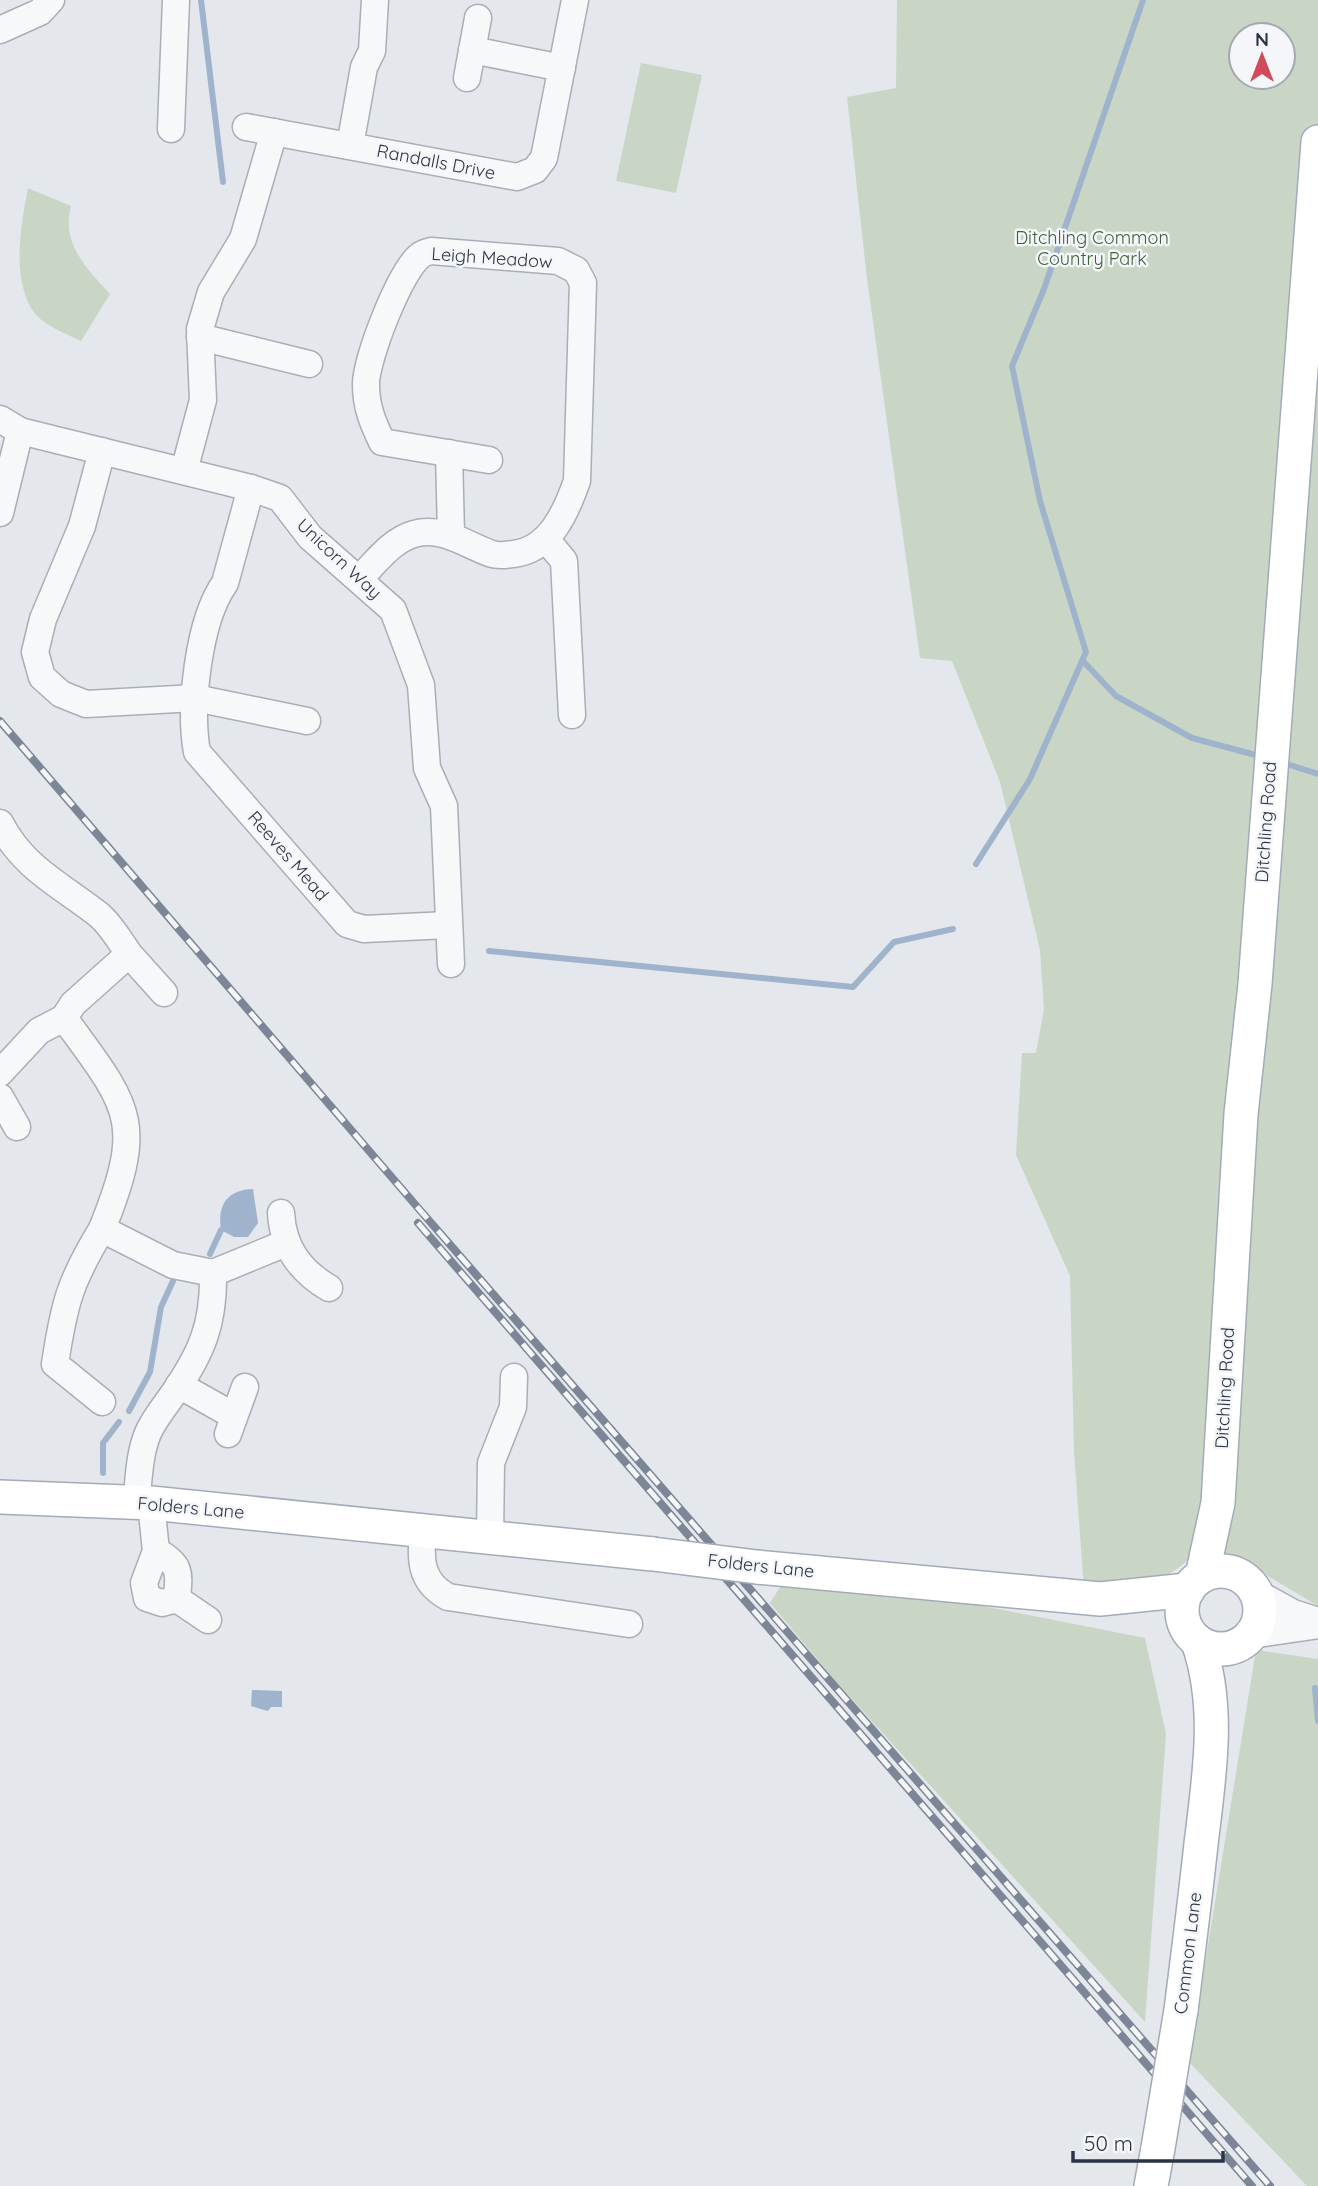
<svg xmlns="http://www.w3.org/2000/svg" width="1318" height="2186" viewBox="0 0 1318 2186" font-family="Quicksand,sans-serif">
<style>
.green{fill:#c9d6c5;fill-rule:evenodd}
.water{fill:#9fb4cc}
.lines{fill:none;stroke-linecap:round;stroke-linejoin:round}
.stream{stroke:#9fb4cc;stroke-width:6}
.minor-casing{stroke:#a9aeb7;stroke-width:29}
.major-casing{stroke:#a3abb8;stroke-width:36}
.minor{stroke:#f7f8fa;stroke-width:26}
.major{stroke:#fff;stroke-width:33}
.rail-casing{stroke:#7d8696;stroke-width:8}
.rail{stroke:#f4f6f9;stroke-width:5;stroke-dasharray:16;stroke-linecap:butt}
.major-bridge-casing{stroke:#a3abb8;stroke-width:36;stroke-linecap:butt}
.major-bridge{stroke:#fff;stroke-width:33}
.labels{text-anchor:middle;stroke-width:5;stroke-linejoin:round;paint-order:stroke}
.street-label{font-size:18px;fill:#2b3445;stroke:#f4f6f9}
.park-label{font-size:18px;fill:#3f6138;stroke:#f4f6f9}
</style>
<rect width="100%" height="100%" fill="#e4e7ec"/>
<g class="green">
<path d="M897,0H1318V1606L1243,1561L1192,1555C1165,1588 1123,1585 1084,1589L1074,1452L1070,1276L1016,1155L1022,1053H1036L1044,1009L1040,950L1000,782L952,661L920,658L867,279L847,97L896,88ZM1241,35H1283V77H1241Z"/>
<path d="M641,63L702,75L676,193L616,181Z"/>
<path d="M28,188L71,206C61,243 86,268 110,294L81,341C65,333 41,325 31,308C12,274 21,224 28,188Z"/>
<path d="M784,1581L942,1598L1145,1638L1166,1734L1145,2022L838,1684L770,1603Z"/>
<path d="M1256,1650L1318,1659V2186H1307L1189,2062Z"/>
</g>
<g class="water">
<path d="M253,1189L258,1223L248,1237H234L221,1230C217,1205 227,1190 253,1189Z"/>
<path d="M252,1690L282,1691V1707H271L268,1711L251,1706Z"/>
</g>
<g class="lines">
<g class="stream">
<path d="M201,0L223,182"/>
<path d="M1083,661L1116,696L1192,738L1263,757"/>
<path d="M1280,762L1318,774"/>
<path d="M976,864L1030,779L1086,652L1040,501L1012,366L1044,289L1143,0"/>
<path d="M489,951L853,987L894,942L953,929"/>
<path d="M210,1254L221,1230"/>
<path d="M129,1411L150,1372L161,1307L173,1281"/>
<path d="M103,1473V1443L119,1422"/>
<path d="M1315,1688L1318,1721"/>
</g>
<g class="minor-casing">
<g id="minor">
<path d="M0,30L40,12L51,0"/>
<path d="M472,50L562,68"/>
<path d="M467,78L478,18"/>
<path d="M246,127L517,177L535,170L544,158L575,0"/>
<path d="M171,129L176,0"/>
<path d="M350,146L364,67L372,51L375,0"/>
<path d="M200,337L309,364"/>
<path d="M0,419L20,431L251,488L280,498L310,537L393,610L421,685L427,768L444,806L451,964"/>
<path d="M102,451L82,526L43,619L35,652L42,677L61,694L86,704L195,698L307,721"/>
<path d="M449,453L451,534"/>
<path d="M184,471L203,400L200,329L211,292L243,239L274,132"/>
<path d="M251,488L225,583C198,621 189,708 197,752L347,924L364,929L448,925"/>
<path d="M0,513L20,431"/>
<path d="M546,539L564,561L572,715"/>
<path d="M360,578C376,562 392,540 414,534C443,526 466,545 492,554C498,556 506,555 513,554C550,550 566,512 577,481L583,283L576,270L558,261L431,251C428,252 423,253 421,255C401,268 365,361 366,385C366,407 373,423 382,442L489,460"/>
<path d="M0,823C23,868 61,885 99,915C111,925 120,941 129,954L73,1004L64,1018C129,1107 146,1120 102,1229L173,1265L213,1273C214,1324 202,1352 174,1393C165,1406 154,1419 148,1433C139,1454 139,1480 136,1502"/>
<path d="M129,954L164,993"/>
<path d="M0,1073L39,1031L64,1018"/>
<path d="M0,1097L17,1127"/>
<path d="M281,1213C283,1248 300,1271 329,1288"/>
<path d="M102,1229C70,1281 64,1304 55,1364L102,1402"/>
<path d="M213,1273L286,1243"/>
<path d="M179,1385L234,1416"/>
<path d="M228,1434L245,1387"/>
<path d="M151,1503L156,1551L144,1583L147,1598L162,1603L177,1599L208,1620"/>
<path d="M423,1531C420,1559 420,1582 448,1597L629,1624"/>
<path d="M490,1538L491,1463L513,1407L514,1377"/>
<path d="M156,1551C182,1565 179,1573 177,1599"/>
<path d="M1255,1592L1293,1613L1318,1621"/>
<path d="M1251,1635L1318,1625"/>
</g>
</g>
<g class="major-casing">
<g id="major">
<path d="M0,1497L151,1503L653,1554"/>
<path d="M757,1567L1100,1599L1188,1590"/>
<circle cx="1221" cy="1610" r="39"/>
<path d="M1202,1576L1218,1503L1241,1114L1255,984L1318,142"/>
<path d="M1181,2010C1188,1955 1195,1900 1201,1844C1209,1777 1221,1707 1198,1642"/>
<path d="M1151,2186L1158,2148"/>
</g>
</g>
<use href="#minor" class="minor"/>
<use href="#major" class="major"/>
<g class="rail-casing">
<g id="rail">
<path d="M0,721L419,1209L1270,2186"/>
<path d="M418,1223L1252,2186"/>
</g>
</g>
<use href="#rail" class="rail"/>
<g class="major-bridge-casing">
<g id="major-bridge">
<path d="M653,1554L757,1567"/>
<path d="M1158,2148L1181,2010"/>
</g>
</g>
<use href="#major-bridge" class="major-bridge"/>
</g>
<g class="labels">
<g class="street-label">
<text transform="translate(436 162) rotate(11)" y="6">Randalls Drive</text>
<text transform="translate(492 258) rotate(4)" y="6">Leigh Meadow</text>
<text transform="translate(339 559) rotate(43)" y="6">Unicorn Way</text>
<text transform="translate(1266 822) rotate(-86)" y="6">Ditchling Road</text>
<text transform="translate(288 856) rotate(49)" y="6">Reeves Mead</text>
<text transform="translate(1225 1388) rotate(-87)" y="6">Ditchling Road</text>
<text transform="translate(191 1508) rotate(5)" y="6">Folders Lane</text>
<text transform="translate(761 1566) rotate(6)" y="6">Folders Lane</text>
<text transform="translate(1188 1953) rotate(-83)" y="6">Common Lane</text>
</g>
<g class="park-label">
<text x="1092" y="244">Ditchling Common<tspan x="1092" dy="21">Country Park</tspan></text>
</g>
</g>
<g transform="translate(1262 56)"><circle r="33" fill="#f4f6f9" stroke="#a4a8b1" stroke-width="2"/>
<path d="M0-5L12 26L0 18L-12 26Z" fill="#d1495b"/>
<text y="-10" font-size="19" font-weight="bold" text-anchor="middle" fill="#2b3445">N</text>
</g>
<path d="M1073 2151v10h150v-10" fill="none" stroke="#2b3445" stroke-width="3.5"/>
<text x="1084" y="2151" font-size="21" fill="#2b3445" stroke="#f4f6f9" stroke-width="5" paint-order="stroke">50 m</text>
</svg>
